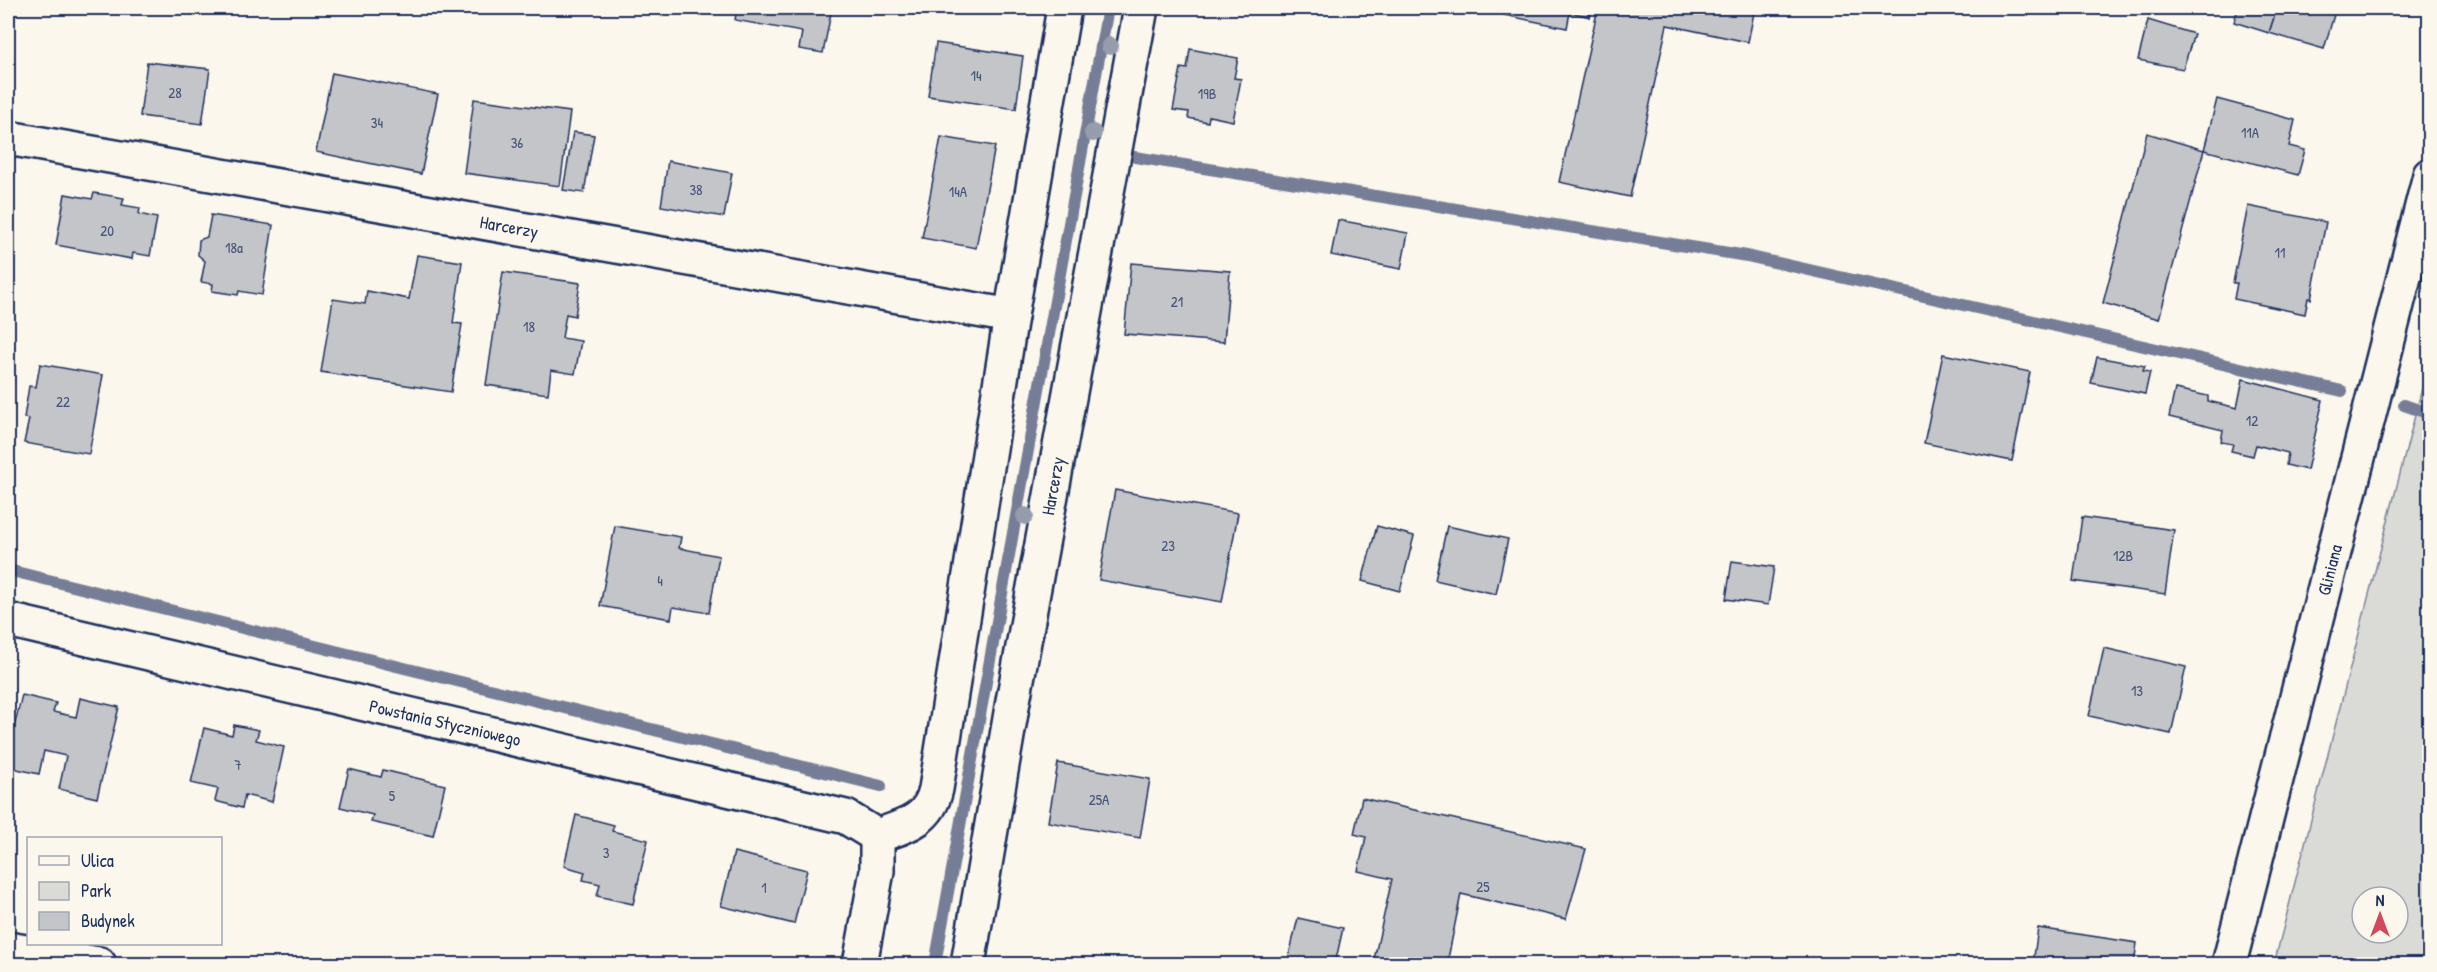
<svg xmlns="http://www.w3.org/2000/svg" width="2437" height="972" viewBox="0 0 2437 972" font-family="'Patrick Hand',sans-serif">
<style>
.green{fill:#dadad7;stroke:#7a849a;stroke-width:1.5;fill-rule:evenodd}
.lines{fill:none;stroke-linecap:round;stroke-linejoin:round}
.stream{stroke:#747e96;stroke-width:12}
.building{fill:#c3c5c9;stroke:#1b2f5e;stroke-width:1.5}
.minor-casing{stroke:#1b2f5e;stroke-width:38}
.tertiary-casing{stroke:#1b2f5e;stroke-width:38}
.minor{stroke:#fbf7ec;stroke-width:33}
.tertiary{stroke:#fbf7ec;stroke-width:33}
.tree{fill:#959cab}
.labels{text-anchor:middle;stroke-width:4.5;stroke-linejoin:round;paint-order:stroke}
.number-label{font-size:15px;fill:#455479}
.street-label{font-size:18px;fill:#1b2f5e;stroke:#fbf7ec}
</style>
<rect width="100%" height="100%" fill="#fbf7ec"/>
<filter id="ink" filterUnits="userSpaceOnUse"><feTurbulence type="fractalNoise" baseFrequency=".0167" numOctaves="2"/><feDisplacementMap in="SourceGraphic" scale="12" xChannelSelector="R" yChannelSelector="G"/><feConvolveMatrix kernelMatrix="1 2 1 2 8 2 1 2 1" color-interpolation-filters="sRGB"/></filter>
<g filter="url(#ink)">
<path class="green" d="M2429,361V964H2274ZM2362,897H2398V933H2362Z"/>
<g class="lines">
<g class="stream">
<path d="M1135,157L1747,256L2342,391"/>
<path d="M2404,405L2430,414"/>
<path d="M8,570L881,786"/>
<path d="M935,964L1108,8"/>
</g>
</g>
<g class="building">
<path d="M737,8H832L823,53L799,49L802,32L735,20Z"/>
<path d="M1505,8H1592L1590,17L1570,12L1567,28L1504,15Z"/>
<path d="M1598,8H1755L1748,42L1667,25L1630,197L1559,182Z"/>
<path d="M2238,8H2277L2269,33L2234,22Z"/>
<path d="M2277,8H2336L2324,49L2269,33Z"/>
<path d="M2148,20L2194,34L2183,69L2138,60Z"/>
<path d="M936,43L1023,56L1016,109L928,96Z"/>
<path d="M1190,49L1238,58L1234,78L1241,79L1233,121L1209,116L1208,122L1188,118L1189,112L1173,110L1181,68L1187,69Z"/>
<path d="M147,62L210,69L202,124L140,116Z"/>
<path d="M332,73L438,94L421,174L316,152Z"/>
<path d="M474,99L570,112L560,186L464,173Z"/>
<path d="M2217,99L2295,120L2289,146L2305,150L2298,175L2204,150Z"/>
<path d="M573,132L594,135L584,193L563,190Z"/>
<path d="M2147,133L2204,150L2159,319L2103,303Z"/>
<path d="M941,137L995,146L976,248L922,238Z"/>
<path d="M668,161L732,173L724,217L661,206Z"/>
<path d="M94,193L124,198L122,205L140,208L139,214L157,218L150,256L133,253L132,259L56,245L65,194L92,199Z"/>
<path d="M2248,206L2326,222L2311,299L2308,298L2305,314L2234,299L2237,283H2233Z"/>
<path d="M211,215L273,225L262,295L239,291L238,295L212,291L213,284L201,282L205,261L198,255L199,240L207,237Z"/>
<path d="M1338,220L1408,233L1401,269L1331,255Z"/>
<path d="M417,255L462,262L453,323L462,324L451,392L321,372L333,299L365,304L367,291L409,299Z"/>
<path d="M1131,263L1230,271L1224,342L1124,334Z"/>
<path d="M503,272L580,283L575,316L566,314L562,338L581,341L575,374L551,370L548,394L486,385Z"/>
<path d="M1943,354L2030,372L2012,461L1924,443Z"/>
<path d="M2097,357L2145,366L2143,371L2150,372L2145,394L2091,383Z"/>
<path d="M40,364L103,375L89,454L24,443L29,419L24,418L29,386L36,387Z"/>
<path d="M2243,379L2323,400L2307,470L2286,465L2288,453L2256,445L2253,456L2231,451L2233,444L2221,442L2223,430L2169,417L2175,389L2208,396V401L2237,408Z"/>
<path d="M1115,490L1238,513L1222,602L1099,580Z"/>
<path d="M2082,517L2174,530L2165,594L2073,581Z"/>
<path d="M615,526L681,537L679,548L719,556L709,613L673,607L671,619L600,606Z"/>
<path d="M1377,526L1414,536L1400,591L1362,581Z"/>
<path d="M1447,526L1508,539L1496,594L1435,580Z"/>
<path d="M1732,561L1774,567L1768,605L1726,599Z"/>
<path d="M2104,648L2186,667L2171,734L2089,716Z"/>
<path d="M22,695L56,703L53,712L76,717L80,698L119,707L97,798L59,789L66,756L44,751L39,774L8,767L12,738H8L12,722L15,723Z"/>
<path d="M234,725L259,730L256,740L284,747L272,802L245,795L242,808L215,801L218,789L191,783L204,728L232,735Z"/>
<path d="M1058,763L1150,779L1140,838L1048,822Z"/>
<path d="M349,769L381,777L383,770L445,785L433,836L371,822L373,815L340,807Z"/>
<path d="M1362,798L1586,849L1566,919L1461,894L1447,964H1373L1392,879L1358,871L1366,837L1354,834Z"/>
<path d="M576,815L614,825L612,831L648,840L633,904L597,896L600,884L583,880L585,872L564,866Z"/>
<path d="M734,852L807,870L794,924L721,906Z"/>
<path d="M1298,918L1343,928L1335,964H1287Z"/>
<path d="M2038,928L2137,943L2134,964H2033Z"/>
</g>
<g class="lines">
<g class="minor-casing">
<g id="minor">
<path d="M8,138L1011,316"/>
<path d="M8,620L846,817L877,836"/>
<path d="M8,949L99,964"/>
<path d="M2229,964L2430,175"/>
</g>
</g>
<g class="tertiary-casing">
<g id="tertiary">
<path d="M860,964L877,871V836C905,826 929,821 936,789L1011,316L1064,8"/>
<path d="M968,964L1013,701L1141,8"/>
</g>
</g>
<use href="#minor" class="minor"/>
<use href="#tertiary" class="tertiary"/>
</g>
<g class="tree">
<circle cx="1110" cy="46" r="9"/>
<circle cx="1093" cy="133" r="9"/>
<circle cx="1025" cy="516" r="9"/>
</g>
</g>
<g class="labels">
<g class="number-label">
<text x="976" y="81">14</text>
<text x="175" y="98">28</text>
<text x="1207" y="99">19B</text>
<text x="377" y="128">34</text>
<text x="2250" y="138">11A</text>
<text x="517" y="148">36</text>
<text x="696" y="195">38</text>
<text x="958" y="197">14A</text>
<text x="107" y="236">20</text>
<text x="234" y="253">18a</text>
<text x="2280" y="258">11</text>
<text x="1177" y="307">21</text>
<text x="529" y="332">18</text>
<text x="63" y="407">22</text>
<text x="2252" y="426">12</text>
<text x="1168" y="551">23</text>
<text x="2123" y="561">12B</text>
<text x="660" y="586">4</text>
<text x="2137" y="696">13</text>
<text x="238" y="770">7</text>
<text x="392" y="801">5</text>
<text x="1099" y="805">25A</text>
<text x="606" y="858">3</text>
<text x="1483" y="892">25</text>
<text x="764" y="893">1</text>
</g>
<g class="street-label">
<text transform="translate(509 227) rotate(10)" y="6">Harcerzy</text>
<text transform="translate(1053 486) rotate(-80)" y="6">Harcerzy</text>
<text transform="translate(2330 570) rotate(-76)" y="6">Gliniana</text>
<text transform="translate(445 723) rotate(13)" y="6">Powstania Styczniowego</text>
</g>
</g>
<rect width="2437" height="972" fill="none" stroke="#fbf7ec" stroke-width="30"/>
<rect x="15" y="15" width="2407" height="942" fill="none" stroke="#1b2f5e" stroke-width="2" filter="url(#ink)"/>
<rect x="27" y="837" width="195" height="108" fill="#fbf7ec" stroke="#a1a7b3" stroke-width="1.5"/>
<rect x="39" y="856" width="30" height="9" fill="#fbf7ec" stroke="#a1a7b3" stroke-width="1.5"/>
<text x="81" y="867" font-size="18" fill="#1b2f5e">Ulica</text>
<rect x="39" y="882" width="30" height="18" fill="#dadad7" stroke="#a1a7b3" stroke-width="1.5"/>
<text x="81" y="897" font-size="18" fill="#1b2f5e">Park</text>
<rect x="39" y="912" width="30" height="18" fill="#c3c5c9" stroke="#a1a7b3" stroke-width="1.5"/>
<text x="81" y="927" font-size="18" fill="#1b2f5e">Budynek</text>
<g transform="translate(2380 915)"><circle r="28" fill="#fbf7ec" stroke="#a1a7b3" stroke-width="1.5"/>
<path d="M0-4.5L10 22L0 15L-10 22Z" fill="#d1495b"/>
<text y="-9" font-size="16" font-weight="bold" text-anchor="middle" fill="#1b2f5e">N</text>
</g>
</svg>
